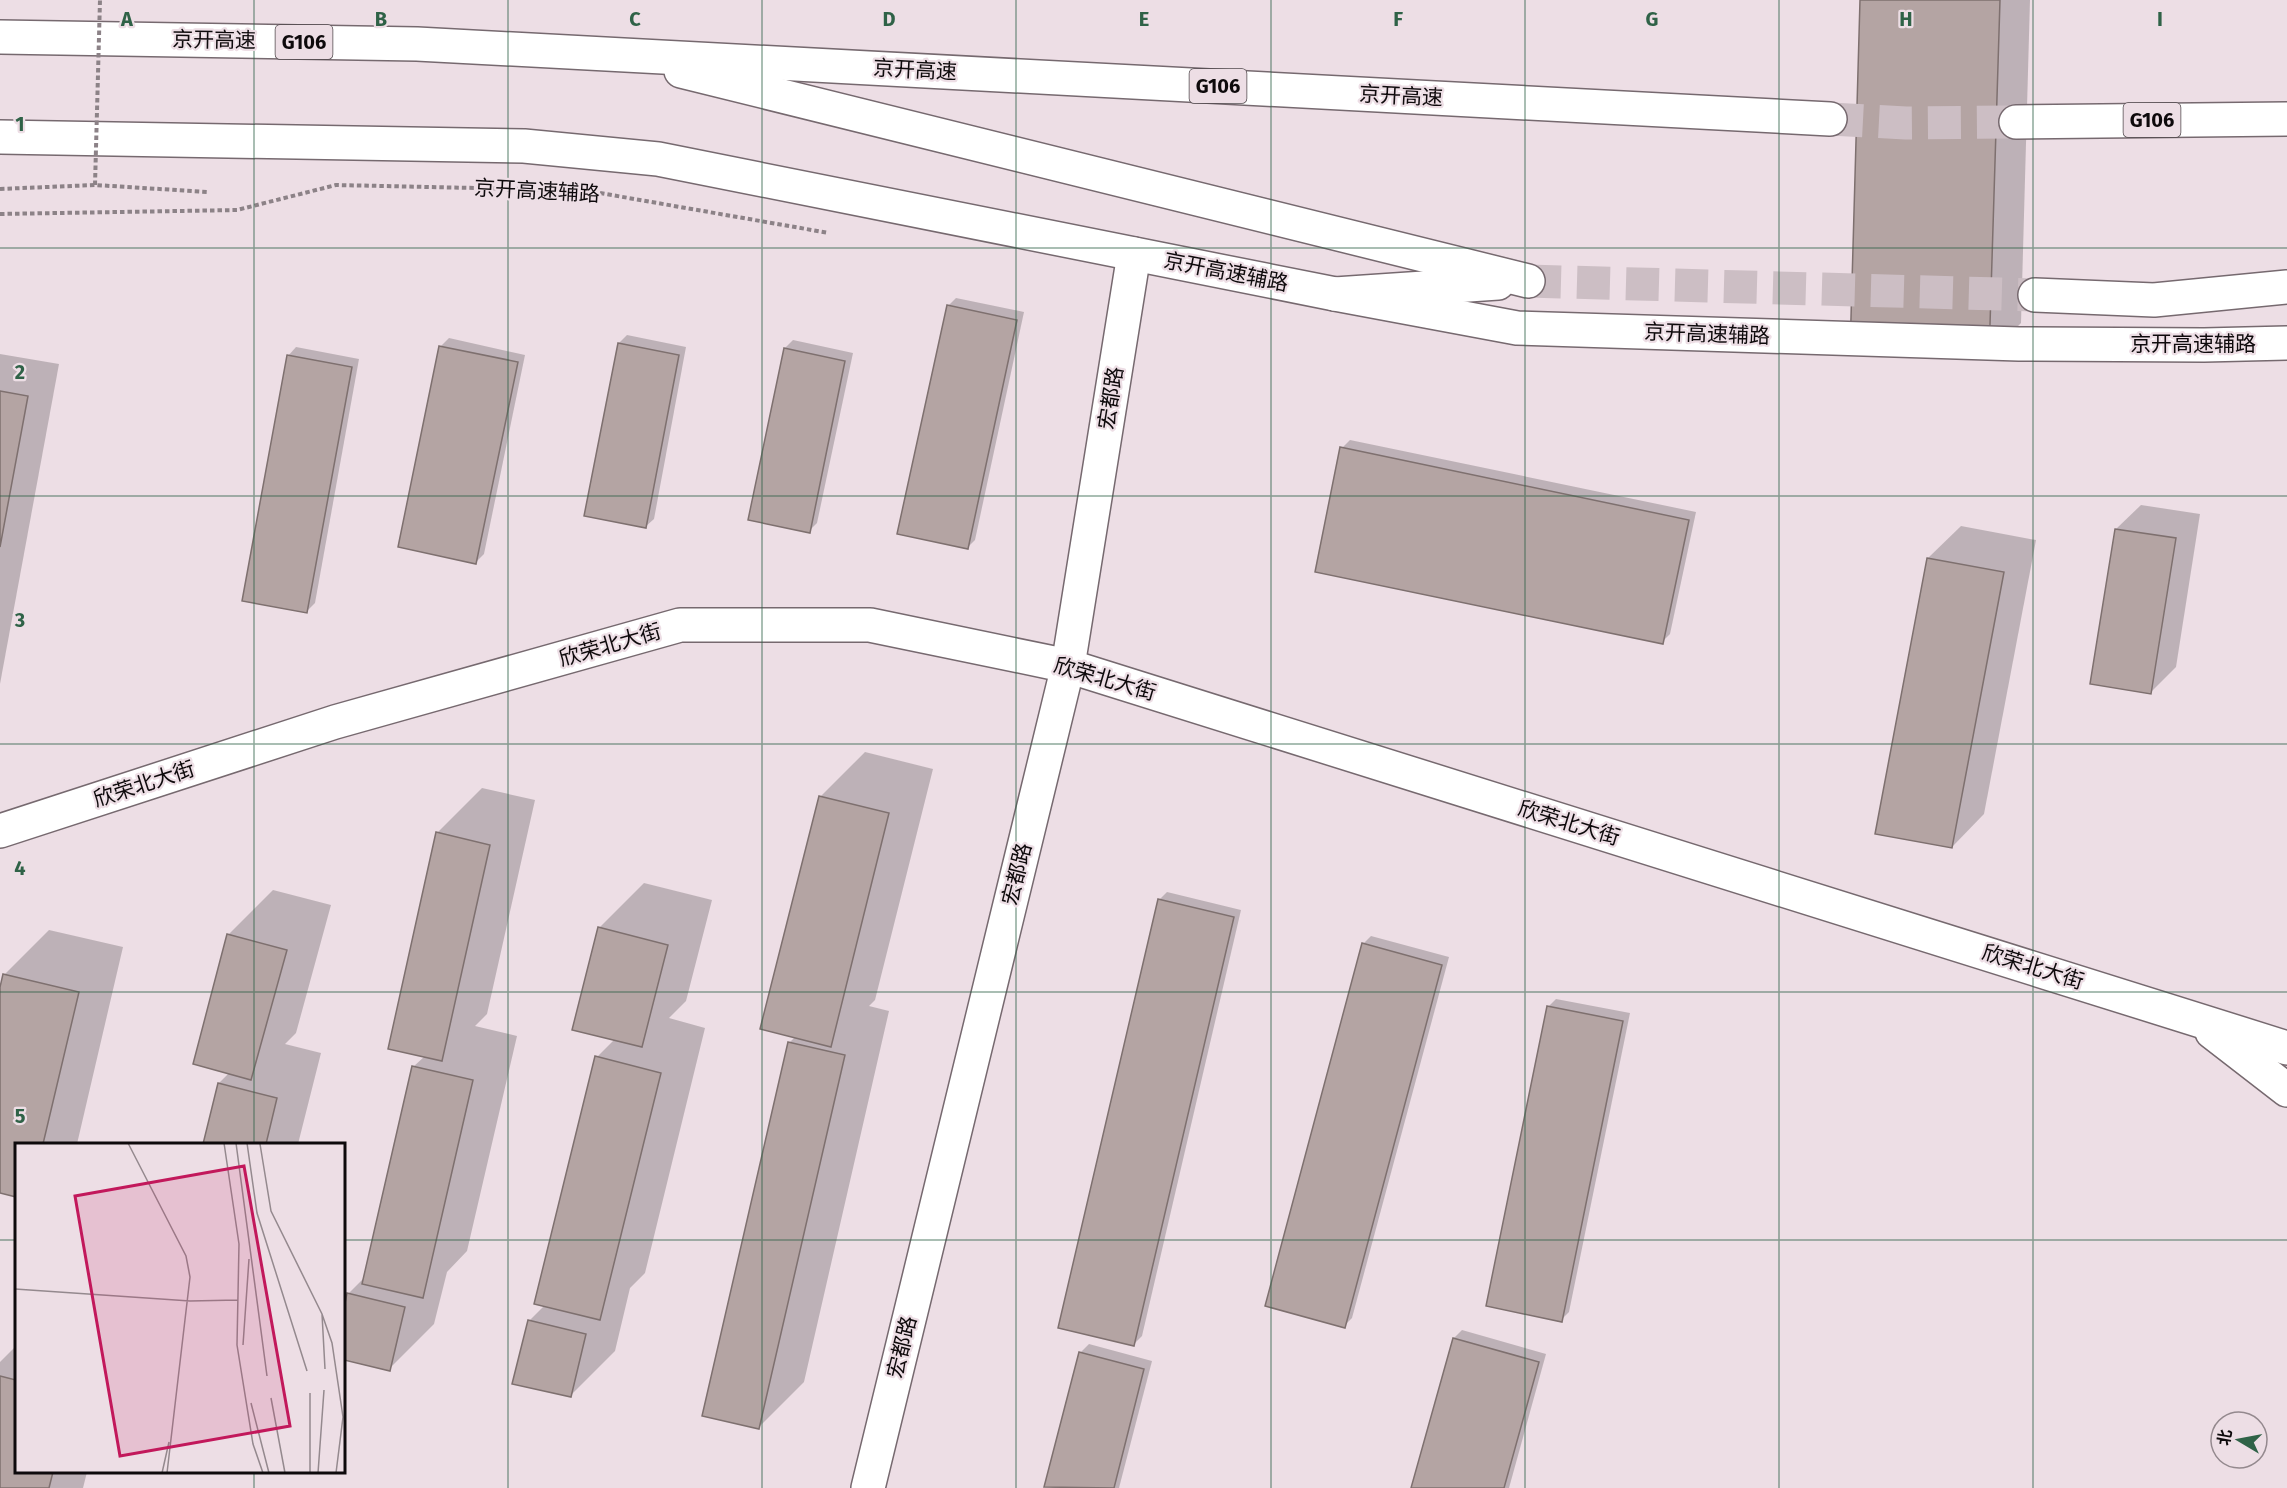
<svg xmlns="http://www.w3.org/2000/svg" width="2287" height="1488" viewBox="0 0 2287 1488" font-family="'Fira Sans','Noto Sans SC',sans-serif">
<style>
.shadow{fill:#0003}
.building{fill:#b4a4a3;stroke:#7e706f;stroke-width:1.5}
.lines{fill:none;stroke-linecap:round;stroke-linejoin:round}
.highway-tunnel{stroke:#ccbec4;stroke-width:33;stroke-dasharray:33 16;stroke-linecap:butt}
.minor-casing{stroke:#76696f;stroke-width:36}
.major-casing{stroke:#76696f;stroke-width:36}
.highway-casing{stroke:#76696f;stroke-width:36}
.path{stroke:#8c8287;stroke-width:4;stroke-dasharray:4.5 3;stroke-linecap:butt}
.minor{stroke:#fff;stroke-width:33}
.major{stroke:#fff;stroke-width:33}
.highway{stroke:#fff;stroke-width:33}
.path-bridge{stroke:#8c8287;stroke-width:4;stroke-dasharray:4.5 3;stroke-linecap:butt}
.grid{fill:none;stroke:#2f6247;stroke-width:1.5;stroke-opacity:0.55}
.labels{text-anchor:middle;stroke-width:4.5;stroke-linejoin:round;paint-order:stroke}
.shield{fill:#eddee5;stroke:#514a4d;stroke-width:1.5}
.shield-label{font-size:20px;font-weight:bold;fill:#0e0a0c}
.street-label{font-size:21px;fill:#0e0a0c;stroke:#eddee5}
.inset-road{fill:none;stroke:#94898e;stroke-width:1.5}
.view{fill:#c2185b;fill-opacity:0.15;stroke:#c2185b;stroke-width:3}
.inset-edge{fill:none;stroke:#0e0a0c;stroke-width:3}
.grid-label{font-size:20px;text-anchor:middle;font-weight:bold;fill:#2f6247;stroke:#eddee5;stroke-width:4.5;stroke-linejoin:round;paint-order:stroke}
</style>
<rect width="100%" height="100%" fill="#eddee5"/>
<g class="shadow">
<path d="M1862,0H2030L2021,323L1989,356Z"/>
<path d="M956,298L1024,312L975,540L967,548L948,306Z"/>
<path d="M627,335L686,347L654,519L645,527L619,343Z"/>
<path d="M449,338L525,355L484,554L476,562L399,546L441,346Z"/>
<path d="M793,340L853,353L817,523L809,531L785,348Z"/>
<path d="M296,347L359,359L315,603L307,611L288,356Z"/>
<path d="M0,354L59,364L0,684Z"/>
<path d="M1350,440L1696,512L1670,634L1662,642L1342,448Z"/>
<path d="M2141,505L2200,514L2176,667L2151,692L2116,529Z"/>
<path d="M1961,526L2036,540L1984,814L1952,847L1928,558Z"/>
<path d="M865,752L933,769L875,1000L869,1006L889,1011L804,1382L759,1427L789,1043L795,1037L820,797Z"/>
<path d="M482,788L535,800L487,1014L475,1026L517,1036L467,1251L447,1272L434,1324L389,1369L344,1359V1315L348,1294L364,1278L413,1067L425,1056L437,833Z"/>
<path d="M644,883L712,900L686,1001L669,1018L705,1028L645,1273L630,1288L615,1351L570,1396L529,1321L545,1305L597,1057L615,1039L599,928Z"/>
<path d="M273,890L331,905L296,1033L285,1044L321,1053L298,1144H204L219,1083L230,1072L228,935Z"/>
<path d="M1167,892L1241,910L1142,1336L1134,1344L1159,900Z"/>
<path d="M49,930L123,947L77,1144H16V1195L0,1191V994L4,975Z"/>
<path d="M1371,936L1449,957L1352,1318L1344,1326L1363,944Z"/>
<path d="M1556,999L1630,1013L1569,1312L1561,1320L1548,1007Z"/>
<path d="M1462,1330L1546,1354L1509,1488H1413L1454,1338Z"/>
<path d="M1089,1344L1152,1361L1119,1488H1055L1046,1486L1081,1352Z"/>
<path d="M16,1346V1472H87L83,1488H0V1362Z"/>
</g>
<g class="building">
<path d="M1860,0H2000L1989,357L1850,353Z"/>
<path d="M947,305L1017,320L968,549L897,534Z"/>
<path d="M618,343L679,355L646,528L584,516Z"/>
<path d="M439,346L518,362L476,564L398,547Z"/>
<path d="M784,348L845,361L810,533L748,520Z"/>
<path d="M287,355L352,367L307,613L242,601Z"/>
<path d="M0,391L28,396L0,547Z"/>
<path d="M1340,447L1689,520L1663,644L1315,572Z"/>
<path d="M2115,529L2176,538L2151,694L2090,684Z"/>
<path d="M1927,558L2004,572L1952,848L1875,834Z"/>
<path d="M819,796L889,813L831,1047L760,1029Z"/>
<path d="M436,832L490,845L442,1061L388,1049Z"/>
<path d="M1158,899L1234,917L1134,1346L1058,1328Z"/>
<path d="M598,927L668,945L642,1047L572,1030Z"/>
<path d="M227,934L287,950L251,1080L193,1064Z"/>
<path d="M1362,943L1442,965L1345,1328L1265,1306Z"/>
<path d="M3,974L79,992L43,1144H16V1197L0,1193V987Z"/>
<path d="M1547,1006L1623,1021L1562,1322L1486,1306Z"/>
<path d="M788,1042L845,1055L759,1429L702,1416Z"/>
<path d="M595,1056L661,1073L600,1320L534,1304Z"/>
<path d="M412,1066L473,1080L423,1298L362,1284Z"/>
<path d="M218,1083L277,1098L266,1144H203Z"/>
<path d="M347,1293L405,1307L390,1371L344,1360V1308Z"/>
<path d="M528,1320L586,1334L571,1397L512,1384Z"/>
<path d="M1453,1338L1539,1362L1504,1488H1411Z"/>
<path d="M1079,1352L1144,1369L1114,1488L1044,1487Z"/>
<path d="M0,1376L16,1380V1472H53L49,1488H0Z"/>
</g>
<g class="lines">
<g class="highway-tunnel">
<path d="M1830,119L1906,123L2016,122"/>
<path d="M1528,281L2035,295"/>
</g>
<g class="minor-casing">
<g id="minor">
<path d="M0,831L335,722L680,625H870L1068,666L2287,1048"/>
<path d="M2212,1032L2287,1090"/>
<path d="M868,1488L1068,666L1134,254"/>
</g>
</g>
<g class="major-casing">
<path id="major" d="M0,137L524,146L658,159L1335,294L1517,328L2019,344L2204,345L2287,343"/>
</g>
<g class="highway-casing">
<g id="highway">
<path d="M0,37L417,44L1830,119"/>
<path d="M681,71L1528,281"/>
<path d="M2016,122L2287,119"/>
<path d="M1335,294L1498,283"/>
<path d="M2035,295L2154,300L2287,287"/>
</g>
</g>
<g class="path">
<path d="M0,189L95,185L208,192"/>
<path d="M600,193L829,233"/>
<path d="M0,214L237,210L336,185L569,190"/>
</g>
<use href="#minor" class="minor"/>
<use href="#major" class="major"/>
<use href="#highway" class="highway"/>
<path class="path-bridge" d="M95,185L100,0"/>
</g>
<path class="grid" d="M254,0V1144M508,0V1488M762,0V1488M1016,0V1488M1271,0V1488M1525,0V1488M1779,0V1488M2033,0V1488M0,248H2287M0,496H2287M0,744H2287M0,992H2287M0,1240H16M344,1240H2287M254,1472V1488"/>
<g class="labels">
<g class="shield">
<rect x="275.5" y="25" width="57" height="34" rx="4.5"/>
<rect x="1189.5" y="69" width="57" height="34" rx="4.5"/>
<rect x="2123.5" y="103" width="57" height="34" rx="4.5"/>
</g>
<g class="shield-label">
<text x="304" y="49">G106</text>
<text x="1218" y="93">G106</text>
<text x="2152" y="127">G106</text>
</g>
<g class="street-label">
<text transform="translate(214 40) rotate(1)" y="7">京开高速</text>
<text transform="translate(915 70) rotate(3)" y="7">京开高速</text>
<text transform="translate(1401 96) rotate(3)" y="7">京开高速</text>
<text transform="translate(537 191) rotate(3)" y="7">京开高速辅路</text>
<text transform="translate(1226 272) rotate(11)" y="7">京开高速辅路</text>
<text transform="translate(1707 334) rotate(2)" y="7">京开高速辅路</text>
<text x="2193" y="351">京开高速辅路</text>
<text transform="translate(1111 398) rotate(-81)" y="7">宏都路</text>
<text transform="translate(610 645) rotate(-16)" y="7">欣荣北大街</text>
<text transform="translate(1105 679) rotate(16)" y="7">欣荣北大街</text>
<text transform="translate(144 784) rotate(-18)" y="7">欣荣北大街</text>
<text transform="translate(1569 823) rotate(17)" y="7">欣荣北大街</text>
<text transform="translate(1017 874) rotate(-76)" y="7">宏都路</text>
<text transform="translate(2033 967) rotate(17)" y="7">欣荣北大街</text>
<text transform="translate(902 1347) rotate(-76)" y="7">宏都路</text>
</g>
</g>
<g transform="translate(15 1143)">
<rect width="330" height="330" fill="#eddee5"/>
<path class="inset-road" d="M113,0L171,113L175,134L152,330M209,0L224,101L222,202L238,301L248,330M221,0L252,233M232,0L242,70L292,228M245,1L256,68L307,171L317,200L328,274L321,330M0,146L175,158L223,157M307,171L310,226M228,202L234,116M295,250V330M256,255L270,330M236,260L254,330M147,330L154,299M303,330L309,247"/>
<path class="view" d="M229,23L275,283L105,313L60,53Z"/>
<rect width="330" height="330" class="inset-edge"/>
</g>
<g class="grid-label">
<text x="127" y="26">A</text>
<text x="381" y="26">B</text>
<text x="635" y="26">C</text>
<text x="889" y="26">D</text>
<text x="1144" y="26">E</text>
<text x="1398" y="26">F</text>
<text x="1652" y="26">G</text>
<text x="1906" y="26">H</text>
<text x="2160" y="26">I</text>
<text x="20" y="131">1</text>
<text x="20" y="379">2</text>
<text x="20" y="627">3</text>
<text x="20" y="875">4</text>
<text x="20" y="1123">5</text>
</g>
<g transform="translate(2239 1440) rotate(280)"><circle r="28" fill="#eddee5" stroke="#94898e" stroke-width="1.5"/>
<path d="M0-4.5L10 22L0 15L-10 22Z" fill="#2f6247"/>
<text y="-9" font-size="16" font-weight="bold" text-anchor="middle" fill="#0e0a0c">北</text>
</g>
</svg>
